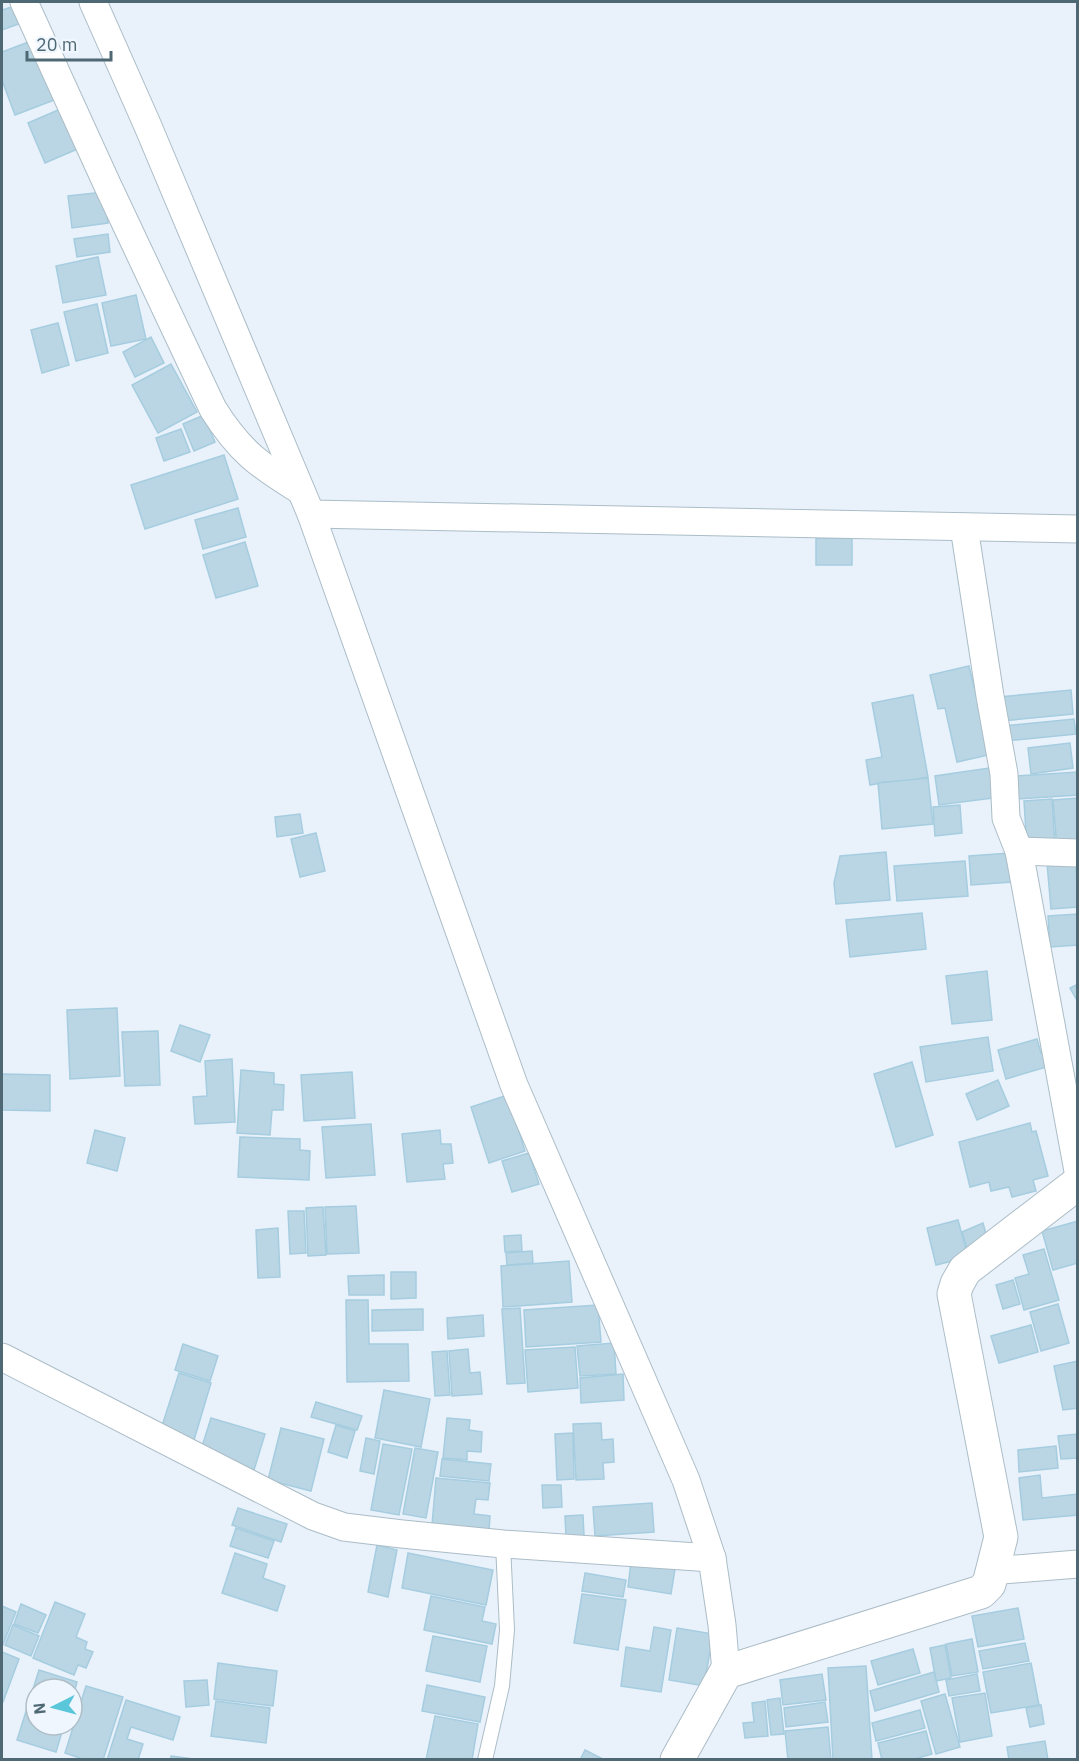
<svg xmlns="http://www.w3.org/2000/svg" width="1079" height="1761" viewBox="0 0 1079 1761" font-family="'IBM Plex Sans',sans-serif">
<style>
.building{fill:#bad6e4;stroke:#a5cddf;stroke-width:1.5}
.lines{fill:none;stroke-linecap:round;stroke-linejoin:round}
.service-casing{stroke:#abbdc7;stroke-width:16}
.minor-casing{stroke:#abbdc7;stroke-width:29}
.tertiary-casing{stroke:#abbdc7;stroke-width:35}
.service{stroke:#fff;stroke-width:14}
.minor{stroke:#fff;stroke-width:27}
.tertiary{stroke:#fff;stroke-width:33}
</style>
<rect width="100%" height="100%" fill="#e9f1fb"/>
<g class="building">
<path d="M18,5L24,22L2,30V10Z"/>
<path d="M31,41L54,100L15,115L2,80V52Z"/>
<path d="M65,107L82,147L45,163L28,123Z"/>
<path d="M104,192L108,223L72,228L68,196Z"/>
<path d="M108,234L110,252L77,257L74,239Z"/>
<path d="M98,257L106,295L63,303L56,266Z"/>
<path d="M136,295L146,339L111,346L102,303Z"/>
<path d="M97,304L108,353L76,361L64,312Z"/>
<path d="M58,323L69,365L42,373L31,330Z"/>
<path d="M151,337L164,363L135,377L123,352Z"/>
<path d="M171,364L197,412L158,433L132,385Z"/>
<path d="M204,415L215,442L194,451L183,424Z"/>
<path d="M181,429L190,452L164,461L156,438Z"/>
<path d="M224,455L238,499L145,529L131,485Z"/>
<path d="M238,508L246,537L203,549L195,520Z"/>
<rect x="816" y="538" width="36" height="27"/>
<path d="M245,542L258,586L216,598L203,555Z"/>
<path d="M969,666L974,687L983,685L997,753L957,762L945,708L938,709L930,675Z"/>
<path d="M1071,690L1073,714L1002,721L999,697Z"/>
<path d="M913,695L928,777L886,785V782L870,785L866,760L882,757L872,703Z"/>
<path d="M1074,719L1076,734L1005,741L1004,726Z"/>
<path d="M1070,743L1073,768L1031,774L1028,748Z"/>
<path d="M996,767L1000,797L939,805L935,776Z"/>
<path d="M1078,772V795L1018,799L1016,776Z"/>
<path d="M928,778L933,824L882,829L878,783Z"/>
<path d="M1078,798V846L1057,848L1053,800Z"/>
<path d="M1052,799L1055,846L1027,848L1024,801Z"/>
<path d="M960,805L962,833L935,836L933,807Z"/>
<path d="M300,814L303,833L277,837L275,817Z"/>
<path d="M316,833L325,871L300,877L291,839Z"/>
<path d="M886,852L890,900L836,904L834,883L840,856Z"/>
<path d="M1010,853L1012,882L971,885L969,856Z"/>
<path d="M965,861L968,896L897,901L894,866Z"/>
<path d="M1076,861L1078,907L1051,909L1047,863Z"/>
<path d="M922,913L926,949L850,957L846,920Z"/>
<path d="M1078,914V945L1050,947L1048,916Z"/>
<path d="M987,971L992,1020L952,1024L946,976Z"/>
<path d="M1078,984V1002L1070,988Z"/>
<path d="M117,1008L120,1076L70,1079L67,1010Z"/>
<path d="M180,1025L210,1035L200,1062L171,1051Z"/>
<path d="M158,1031L160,1085L125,1086L122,1032Z"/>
<path d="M988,1037L993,1071L926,1082L920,1047Z"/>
<path d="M1037,1039L1041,1053L1049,1051L1053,1065L1006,1079L998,1050Z"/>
<path d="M232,1059L235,1122L195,1124L193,1097L207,1096L205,1061Z"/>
<path d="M912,1062L933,1135L896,1147L874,1074Z"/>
<path d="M241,1070L274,1073V1084L284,1085L283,1110H272L270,1135L237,1133Z"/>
<path d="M352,1072L355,1118L304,1121L301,1075Z"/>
<path d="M2,1074L50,1075V1111L2,1110Z"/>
<path d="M998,1080L1009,1106L977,1120L966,1094Z"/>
<path d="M508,1095L525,1151L489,1163L471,1107Z"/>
<path d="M1030,1123L1032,1132L1036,1131L1048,1176L1033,1180L1036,1191L1012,1197L1009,1187L991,1191L989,1182L970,1187L959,1142Z"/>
<path d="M371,1124L375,1175L326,1178L322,1127Z"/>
<path d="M95,1130L125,1138L117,1171L87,1163Z"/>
<path d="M440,1130L441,1144H451L453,1163L443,1164L445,1179L407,1182L402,1134Z"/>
<path d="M240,1137L300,1139V1150L310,1151L309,1180L238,1177Z"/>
<path d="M529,1153L539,1184L512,1192L502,1161Z"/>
<path d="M356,1206L359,1253L327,1254L325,1207Z"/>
<path d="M323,1207L326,1255L308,1256L306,1208Z"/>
<path d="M288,1211H304L306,1253L290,1254Z"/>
<path d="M958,1220L968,1257L936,1265L927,1228Z"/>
<path d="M1078,1221V1263L1053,1270L1042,1231Z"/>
<path d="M983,1223L986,1234L968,1251L962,1232Z"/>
<path d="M278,1228L280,1277L258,1278L256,1230Z"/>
<path d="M521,1235L522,1251L505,1252L504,1236Z"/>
<path d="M1044,1249L1059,1300L1024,1310L1015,1278L1029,1274L1023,1255Z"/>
<path d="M532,1251L533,1263L507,1265L506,1253Z"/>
<path d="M569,1261L572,1302L503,1307L501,1266Z"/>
<path d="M391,1272H416V1298L391,1299Z"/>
<path d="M384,1275V1295H349L348,1276Z"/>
<path d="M1013,1280L1020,1304L1003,1309L996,1285Z"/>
<path d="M346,1300H368L369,1344H408L409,1381L347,1382Z"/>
<path d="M1058,1304L1069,1343L1041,1351L1030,1312Z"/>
<path d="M598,1305L601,1342L526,1347L524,1310Z"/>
<path d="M520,1308L525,1383L507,1384L502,1309Z"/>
<path d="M423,1309V1330L372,1331V1310Z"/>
<path d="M483,1315L484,1336L448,1339L447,1318Z"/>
<path d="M1031,1325L1038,1352L999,1363L991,1336Z"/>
<path d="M614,1343L616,1374L580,1376L577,1346Z"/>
<path d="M183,1344L218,1356L210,1381L175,1370Z"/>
<path d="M575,1347L578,1388L528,1392L525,1350Z"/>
<path d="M468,1349L470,1373L480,1372L482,1394L452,1396L449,1351Z"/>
<path d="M447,1351L450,1395L435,1396L432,1352Z"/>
<path d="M1078,1361V1408L1063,1410L1054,1366Z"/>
<path d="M179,1373L211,1383L194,1440L161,1429Z"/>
<path d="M623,1374L624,1400L581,1403L580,1378Z"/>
<path d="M384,1390L430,1399L421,1447L375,1438Z"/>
<path d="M316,1402L362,1416L357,1430L311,1417Z"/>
<path d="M211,1418L265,1434L254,1470L200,1453Z"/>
<path d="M447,1418L470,1420L469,1430L482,1432L481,1452L467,1451V1460L443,1458Z"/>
<path d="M601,1423L602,1440L613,1439L614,1462L603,1463L604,1479L576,1480L573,1424Z"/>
<path d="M336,1425L355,1431L347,1458L328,1452Z"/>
<path d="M281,1428L324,1439L311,1491L268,1480Z"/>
<path d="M573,1433L574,1479L557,1480L555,1434Z"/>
<path d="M1078,1434V1458L1061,1459L1058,1436Z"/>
<path d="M366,1438L380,1441L374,1474L360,1471Z"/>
<path d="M383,1444L412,1449L399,1515L371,1510Z"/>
<path d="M1056,1446L1058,1468L1019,1472L1018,1450Z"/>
<path d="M415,1448L438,1452L426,1518L403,1514Z"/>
<path d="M442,1459L491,1464L489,1481L440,1476Z"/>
<path d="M1040,1475L1042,1498L1078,1494V1515L1023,1520L1019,1478Z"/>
<path d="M436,1478L490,1483L488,1500L476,1499L474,1514L490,1516L489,1531L432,1525Z"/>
<path d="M542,1485H561L562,1507L543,1508Z"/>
<path d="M652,1503L654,1532L595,1536L593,1507Z"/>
<path d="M238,1508L287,1524L281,1542L232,1525Z"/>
<path d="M583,1515L584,1536H566L565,1516Z"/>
<path d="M236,1528L274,1541L268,1558L230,1546Z"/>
<path d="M377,1545L397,1550L388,1597L368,1592Z"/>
<path d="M235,1553L267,1564L263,1578L285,1586L277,1611L222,1593Z"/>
<path d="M408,1553L493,1570L486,1605L402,1588Z"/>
<path d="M631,1562L675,1569L671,1594L628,1587Z"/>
<path d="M585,1573L626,1580L623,1597L582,1591Z"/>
<path d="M582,1594L626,1600L618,1650L574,1643Z"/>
<path d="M431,1596L485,1607L482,1621L496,1624L492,1644L424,1630Z"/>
<path d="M55,1602L85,1614L76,1637L87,1642L85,1649L93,1652L86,1668L78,1665L74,1675L33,1658Z"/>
<path d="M21,1604L46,1615L38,1633L14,1624Z"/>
<path d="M2,1606L16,1612L2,1647Z"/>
<path d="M1018,1608L1024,1639L978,1647L972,1616Z"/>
<path d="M13,1625L39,1636L31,1656L5,1645Z"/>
<path d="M654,1627L671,1630L661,1692L621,1686L626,1647L650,1651Z"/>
<path d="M677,1628L713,1634L704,1686L669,1680Z"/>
<path d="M433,1636L487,1646L480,1682L426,1671Z"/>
<path d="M972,1639L978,1672L952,1676L946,1644Z"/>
<path d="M1025,1643L1029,1661L983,1669L979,1651Z"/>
<path d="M945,1645L951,1678L936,1681L930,1648Z"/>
<path d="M913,1649L920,1673L878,1685L871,1661Z"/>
<path d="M2,1652L19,1659L3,1702H2Z"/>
<path d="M218,1663L277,1671L273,1706L214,1699Z"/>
<path d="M1031,1663L1039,1705L991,1713L983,1672Z"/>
<path d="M866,1666L872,1760H833L828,1668Z"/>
<path d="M39,1670L77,1682L72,1700V1689H36V1725H64L56,1752L17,1740Z"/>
<path d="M934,1672L939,1692L875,1711L870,1691Z"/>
<path d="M822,1674L826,1700L783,1705L780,1680Z"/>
<path d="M977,1674L980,1691L949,1696L946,1680Z"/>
<path d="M207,1680L209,1705L186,1707L184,1681Z"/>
<path d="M427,1685L485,1697L480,1722L422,1711Z"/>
<path d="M86,1686L123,1697L103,1760H80V1758L65,1753Z"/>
<path d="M985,1693L992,1736L960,1742L952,1698Z"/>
<path d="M945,1694L960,1747L936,1754L921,1701Z"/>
<path d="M780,1698L784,1734L771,1735L767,1700Z"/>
<path d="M126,1700L180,1717L173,1740L131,1727L127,1739L143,1744L138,1760H107Z"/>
<path d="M216,1701L270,1708L266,1743L211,1736Z"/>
<path d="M765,1701L768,1736L745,1738L743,1723L754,1722L752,1703Z"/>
<path d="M825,1702L828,1722L786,1727L784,1708Z"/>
<path d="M1041,1705L1044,1724L1030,1727L1026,1708Z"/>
<path d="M920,1710L925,1728L876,1741L872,1723Z"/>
<path d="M435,1716L478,1724L472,1760H426Z"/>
<path d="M828,1727L831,1760H788L785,1731Z"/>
<path d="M926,1731L932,1754L911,1760H882L878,1743Z"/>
<path d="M1045,1741L1048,1760H1009L1007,1747Z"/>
<path d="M585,1750L601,1758L600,1760H580Z"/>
<path d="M171,1756L201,1760H171Z"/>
</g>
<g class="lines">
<g class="service-casing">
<path id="service" d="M485,1760L502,1686L507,1630L503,1544"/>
</g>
<g class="minor-casing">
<g id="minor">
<path d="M24,2L107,184L213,409C240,452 259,465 301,491"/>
<path d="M93,2L147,124L311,514L514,1085L686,1480L712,1558L722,1625L726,1672"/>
<path d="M311,514L1078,529"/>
<path d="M964,527L990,696L1004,774L1006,818L1019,851L1078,1171"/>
<path d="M1019,851L1078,853"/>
<path d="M2,1357L313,1516L344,1527L402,1534L503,1544L712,1558"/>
<path d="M991,1571L1078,1564"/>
</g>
</g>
<g class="tertiary-casing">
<path id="tertiary" d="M677,1760L726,1672L981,1592L989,1584L1001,1537L954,1294L957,1284L965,1270L1078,1183"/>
</g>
<use href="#service" class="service"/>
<use href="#minor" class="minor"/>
<use href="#tertiary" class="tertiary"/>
</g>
<rect width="1079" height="1761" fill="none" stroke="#4f6974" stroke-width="6"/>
<g transform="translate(54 1707) rotate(264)"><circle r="28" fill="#eff6fe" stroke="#afbec7" stroke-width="1.5"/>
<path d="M0-4.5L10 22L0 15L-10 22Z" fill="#59c6da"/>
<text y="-9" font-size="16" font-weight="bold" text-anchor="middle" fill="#4f6974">N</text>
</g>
<path d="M27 51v9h84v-9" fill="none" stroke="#4f6974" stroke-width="3"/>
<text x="36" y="51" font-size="18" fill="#4f6974" stroke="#eff6fe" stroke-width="4.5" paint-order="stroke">20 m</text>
</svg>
